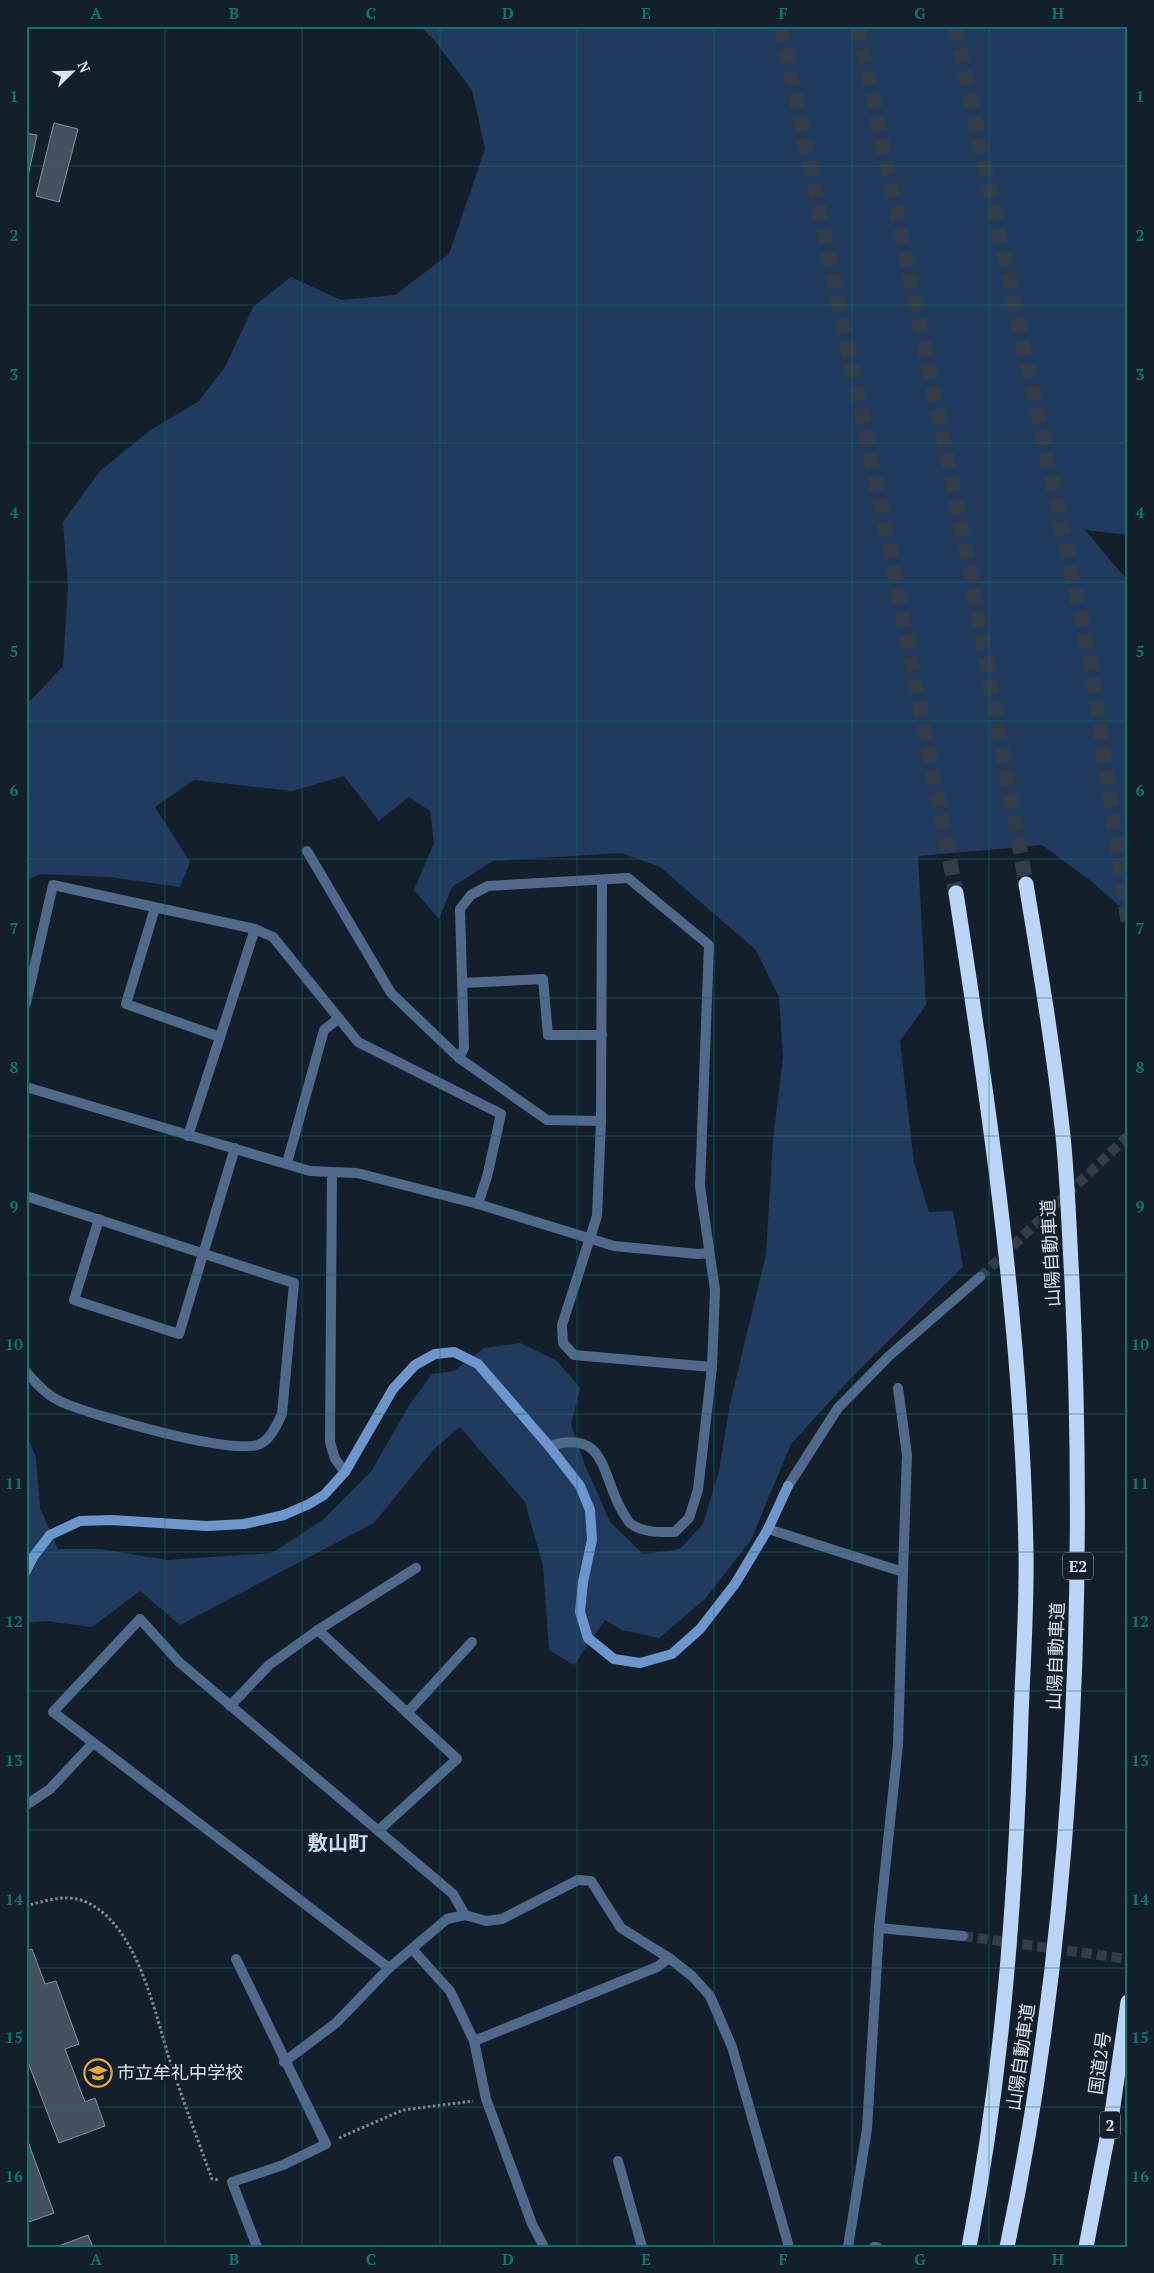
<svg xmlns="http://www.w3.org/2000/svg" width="1154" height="2273" viewBox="0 0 1154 2273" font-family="'PT Serif','Noto Sans JP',serif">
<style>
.green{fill:#203b5e}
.building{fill:#455161;stroke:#8592a3}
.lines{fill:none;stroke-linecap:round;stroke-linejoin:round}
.street-tunnel{stroke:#323d49;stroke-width:10;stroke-dasharray:10 5;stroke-linecap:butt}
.highway-tunnel{stroke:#323d49;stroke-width:15;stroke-dasharray:15 8;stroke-linecap:butt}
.path{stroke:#808894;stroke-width:3;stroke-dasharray:2.5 2.5;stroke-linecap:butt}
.street{stroke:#516a8c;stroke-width:10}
.secondary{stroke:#6d96cc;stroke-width:10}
.highway{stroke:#bcd5f7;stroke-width:15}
.grid{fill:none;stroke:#0f766e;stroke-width:1;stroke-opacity:0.55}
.labels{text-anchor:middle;stroke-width:5;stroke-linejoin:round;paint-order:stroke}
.shield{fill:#141f2c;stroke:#a1a9b4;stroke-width:1}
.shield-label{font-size:16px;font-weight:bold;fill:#dde4ee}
.street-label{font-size:18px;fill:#dde4ee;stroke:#141f2c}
.poi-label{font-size:18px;fill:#dde4ee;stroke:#141f2c;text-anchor:start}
.quarter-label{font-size:20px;font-weight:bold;fill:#ccdaed;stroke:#141f2c}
.neatline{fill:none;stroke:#0f766e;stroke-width:2}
.grid-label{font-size:16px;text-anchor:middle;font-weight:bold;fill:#0f766e}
</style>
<rect width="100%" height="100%" fill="#141f2c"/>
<path class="green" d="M420,26H1128V535L1085,530L1128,581V914L1091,881L1042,845L918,856L926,1005L900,1041L914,1163L929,1212L953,1211L963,1267L853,1376L791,1444L751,1540L705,1599L659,1638L622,1630L605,1620L574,1665L549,1650L543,1566L525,1502L460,1427L435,1448L374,1523L180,1625L140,1591L92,1627L46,1621L26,1623V1434L36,1457L40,1508L58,1549H100L168,1560L272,1553L324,1519L372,1470L410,1404L432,1374L454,1371L484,1348L520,1343L556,1360L580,1388L571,1424L584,1463L610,1522L643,1554L680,1549L703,1524L719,1471L730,1404L766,1254L773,1140L783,1057L779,997L756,950L660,867L621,853L493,861L452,887L439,919L414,890L434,843L430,811L409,797L379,821L344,776L292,791L194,780L155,807L190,862L180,887L109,877L41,874L26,880V701H30L63,666L68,587L63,522L99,472L149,431L199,401L225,367L253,307L291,277L341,300L395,295L449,254L485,149L472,90L434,40Z"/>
<g class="building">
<path d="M54,123L78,129L59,202L36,196Z"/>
<path d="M26,133L37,135L26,185Z"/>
<path d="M32,1949L45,1984L56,1981L79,2044L65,2049L85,2102L95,2098L105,2126L59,2143L26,2057V1951Z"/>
<path d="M26,2136L54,2213L26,2223Z"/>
<path d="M88,2235L93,2247H56Z"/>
</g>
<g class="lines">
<g class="street-tunnel">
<path d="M980,1277L1128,1136"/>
<path d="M963,1936L1128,1959"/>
</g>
<g class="highway-tunnel">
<path d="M781,26L891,555L956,893"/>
<path d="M858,26L965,543L1026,884"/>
<path d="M955,26L1090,660L1128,922"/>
</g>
<g class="path">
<path d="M26,1906C48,1900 71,1892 92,1905C139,1932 155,2014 170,2061C183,2101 198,2140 212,2179L219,2180"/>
<path d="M339,2138L403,2110L473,2101"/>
</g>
<g class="street">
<path d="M307,851L391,993L459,1058L547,1120L601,1121"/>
<path d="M602,881L601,1121L597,1216L562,1325L563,1343L574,1355L712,1367"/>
<path d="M155,908L126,1004L220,1037"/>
<path d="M463,983L543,979L548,1035H602"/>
<path d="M26,1003L53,885L255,929L273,937L358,1042L501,1114L487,1177L478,1204"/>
<path d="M459,1058L464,1048L460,909L471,895L488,886L628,878L709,945L700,1186L715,1290L712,1367L698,1490L689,1518L675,1532C660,1532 644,1533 631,1524C627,1521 625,1515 622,1511C601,1475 607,1428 549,1446"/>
<path d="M26,1087L310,1171L332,1172L330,1442L335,1459L345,1472"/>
<path d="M188,1136L255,929"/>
<path d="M287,1163L324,1030L338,1019"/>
<path d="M332,1172L357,1173L478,1204L614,1246L698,1254L709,1253"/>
<path d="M26,1196L294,1283L282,1414C277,1424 271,1439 260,1444C233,1456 95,1416 64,1403C48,1397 37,1384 26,1372"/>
<path d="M99,1219L74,1300L179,1334L235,1148"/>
<path d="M898,1388L907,1455L903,1572"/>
<path d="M788,1486L838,1408L889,1356L980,1277"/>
<path d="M768,1529L903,1572L898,1745L879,1928L867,2129L848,2247"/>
<path d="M318,1630L457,1759L379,1830"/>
<path d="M230,1706L269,1665L318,1630L416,1568"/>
<path d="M407,1713L472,1642"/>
<path d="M26,1805L50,1789L93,1743"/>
<path d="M465,1915L453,1894L179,1662L140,1619L53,1712L389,1968L447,1919L465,1915L486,1921L502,1919L578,1880L591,1881L621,1928L669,1958L692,1976L710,1996L732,2047L789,2247"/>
<path d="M879,1928L963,1936"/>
<path d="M412,1949L450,1991L474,2041L486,2099L532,2224L544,2247"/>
<path d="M236,1959L326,2144L283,2165L232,2182L257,2247"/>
<path d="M474,2041L657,1967L669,1958"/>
<path d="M284,2062L336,2023L389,1968"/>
<path d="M618,2161L642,2247"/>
<path d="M874,2247H877"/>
</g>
<path class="secondary" d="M26,1571L33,1557L50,1535L80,1521L112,1520L207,1526L244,1524L284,1515L309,1504L324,1495L345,1472L393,1389L415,1365L435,1354L454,1352L478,1364L549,1446L580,1486L590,1510L592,1540L583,1582L580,1612L588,1638L614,1659L640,1663L672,1654L700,1629L735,1584L768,1529L788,1486"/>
<g class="highway">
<path d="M956,893C990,1111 1022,1332 1026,1552C1027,1607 1023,1662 1021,1717C1016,1895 1003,2072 969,2247"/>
<path d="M1007,2247C1048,2053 1068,1857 1075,1659C1079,1533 1078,1407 1072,1281C1069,1233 1068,1184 1063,1136C1054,1052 1040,968 1026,884"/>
<path d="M1086,2247L1112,2113L1128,2002"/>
</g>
</g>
<path class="grid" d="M165,26V2247M302,26V2247M440,26V2247M577,26V2247M714,26V2247M852,26V2247M989,26V2247M26,166H1128M26,305H1128M26,443H1128M26,582H1128M26,721H1128M26,859H1128M26,998H1128M26,1136H1128M26,1275H1128M26,1414H1128M26,1552H1128M26,1691H1128M26,1830H1128M26,1968H1128M26,2107H1128"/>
<defs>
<g id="school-ring" transform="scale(1.4375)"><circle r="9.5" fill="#141f2c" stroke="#eba93a" stroke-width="1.5"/><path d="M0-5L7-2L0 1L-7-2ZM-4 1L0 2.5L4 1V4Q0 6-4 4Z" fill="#eba93a"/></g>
</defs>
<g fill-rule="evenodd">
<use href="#school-ring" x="98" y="2073"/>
</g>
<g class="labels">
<g class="shield">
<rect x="1063" y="1552.5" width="30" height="27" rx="4"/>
<rect x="1100" y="2111.5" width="20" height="27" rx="4"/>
</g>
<g class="shield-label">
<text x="1078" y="1572">E2</text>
<text x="1110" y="2131">2</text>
</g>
<g class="street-label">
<text transform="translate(1051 1253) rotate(-93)" y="6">山陽自動車道</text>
<text transform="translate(1056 1656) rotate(-88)" y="6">山陽自動車道</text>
<text transform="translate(1021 2057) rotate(-82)" y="6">山陽自動車道</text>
<text transform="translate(1100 2063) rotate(-82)" y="6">国道2号</text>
</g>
<g class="poi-label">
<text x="117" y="2079">市立牟礼中学校</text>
</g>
<g class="quarter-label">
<text x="338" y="1850">敷山町</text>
</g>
</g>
<rect width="1154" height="2273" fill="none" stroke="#141f2c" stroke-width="55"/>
<g transform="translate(72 72) rotate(67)" stroke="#141f2c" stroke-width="4" paint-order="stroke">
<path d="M0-4L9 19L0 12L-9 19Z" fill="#dde4ee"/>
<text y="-8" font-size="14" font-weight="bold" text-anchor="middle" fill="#dde4ee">N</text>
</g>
<rect x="28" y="28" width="1098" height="2218" class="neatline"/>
<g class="grid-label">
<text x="96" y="19">A</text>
<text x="234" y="19">B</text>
<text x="371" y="19">C</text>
<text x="508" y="19">D</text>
<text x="646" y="19">E</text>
<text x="783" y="19">F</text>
<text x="920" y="19">G</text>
<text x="1058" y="19">H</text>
<text x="14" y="102">1</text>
<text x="1140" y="102">1</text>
<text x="14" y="241">2</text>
<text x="1140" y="241">2</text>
<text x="14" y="380">3</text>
<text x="1140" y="380">3</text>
<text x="14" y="518">4</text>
<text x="1140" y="518">4</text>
<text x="14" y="657">5</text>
<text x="1140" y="657">5</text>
<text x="14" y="796">6</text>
<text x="1140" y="796">6</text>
<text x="14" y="934">7</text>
<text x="1140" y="934">7</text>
<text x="14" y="1073">8</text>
<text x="1140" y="1073">8</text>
<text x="14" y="1212">9</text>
<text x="1140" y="1212">9</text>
<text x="14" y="1350">10</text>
<text x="1140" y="1350">10</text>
<text x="14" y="1489">11</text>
<text x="1140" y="1489">11</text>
<text x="14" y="1627">12</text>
<text x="1140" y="1627">12</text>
<text x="14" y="1766">13</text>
<text x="1140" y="1766">13</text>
<text x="14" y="1905">14</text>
<text x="1140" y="1905">14</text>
<text x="14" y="2043">15</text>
<text x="1140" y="2043">15</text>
<text x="14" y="2182">16</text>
<text x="1140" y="2182">16</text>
<text x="96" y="2265">A</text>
<text x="234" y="2265">B</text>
<text x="371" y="2265">C</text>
<text x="508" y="2265">D</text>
<text x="646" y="2265">E</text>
<text x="783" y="2265">F</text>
<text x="920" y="2265">G</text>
<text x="1058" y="2265">H</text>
</g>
</svg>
